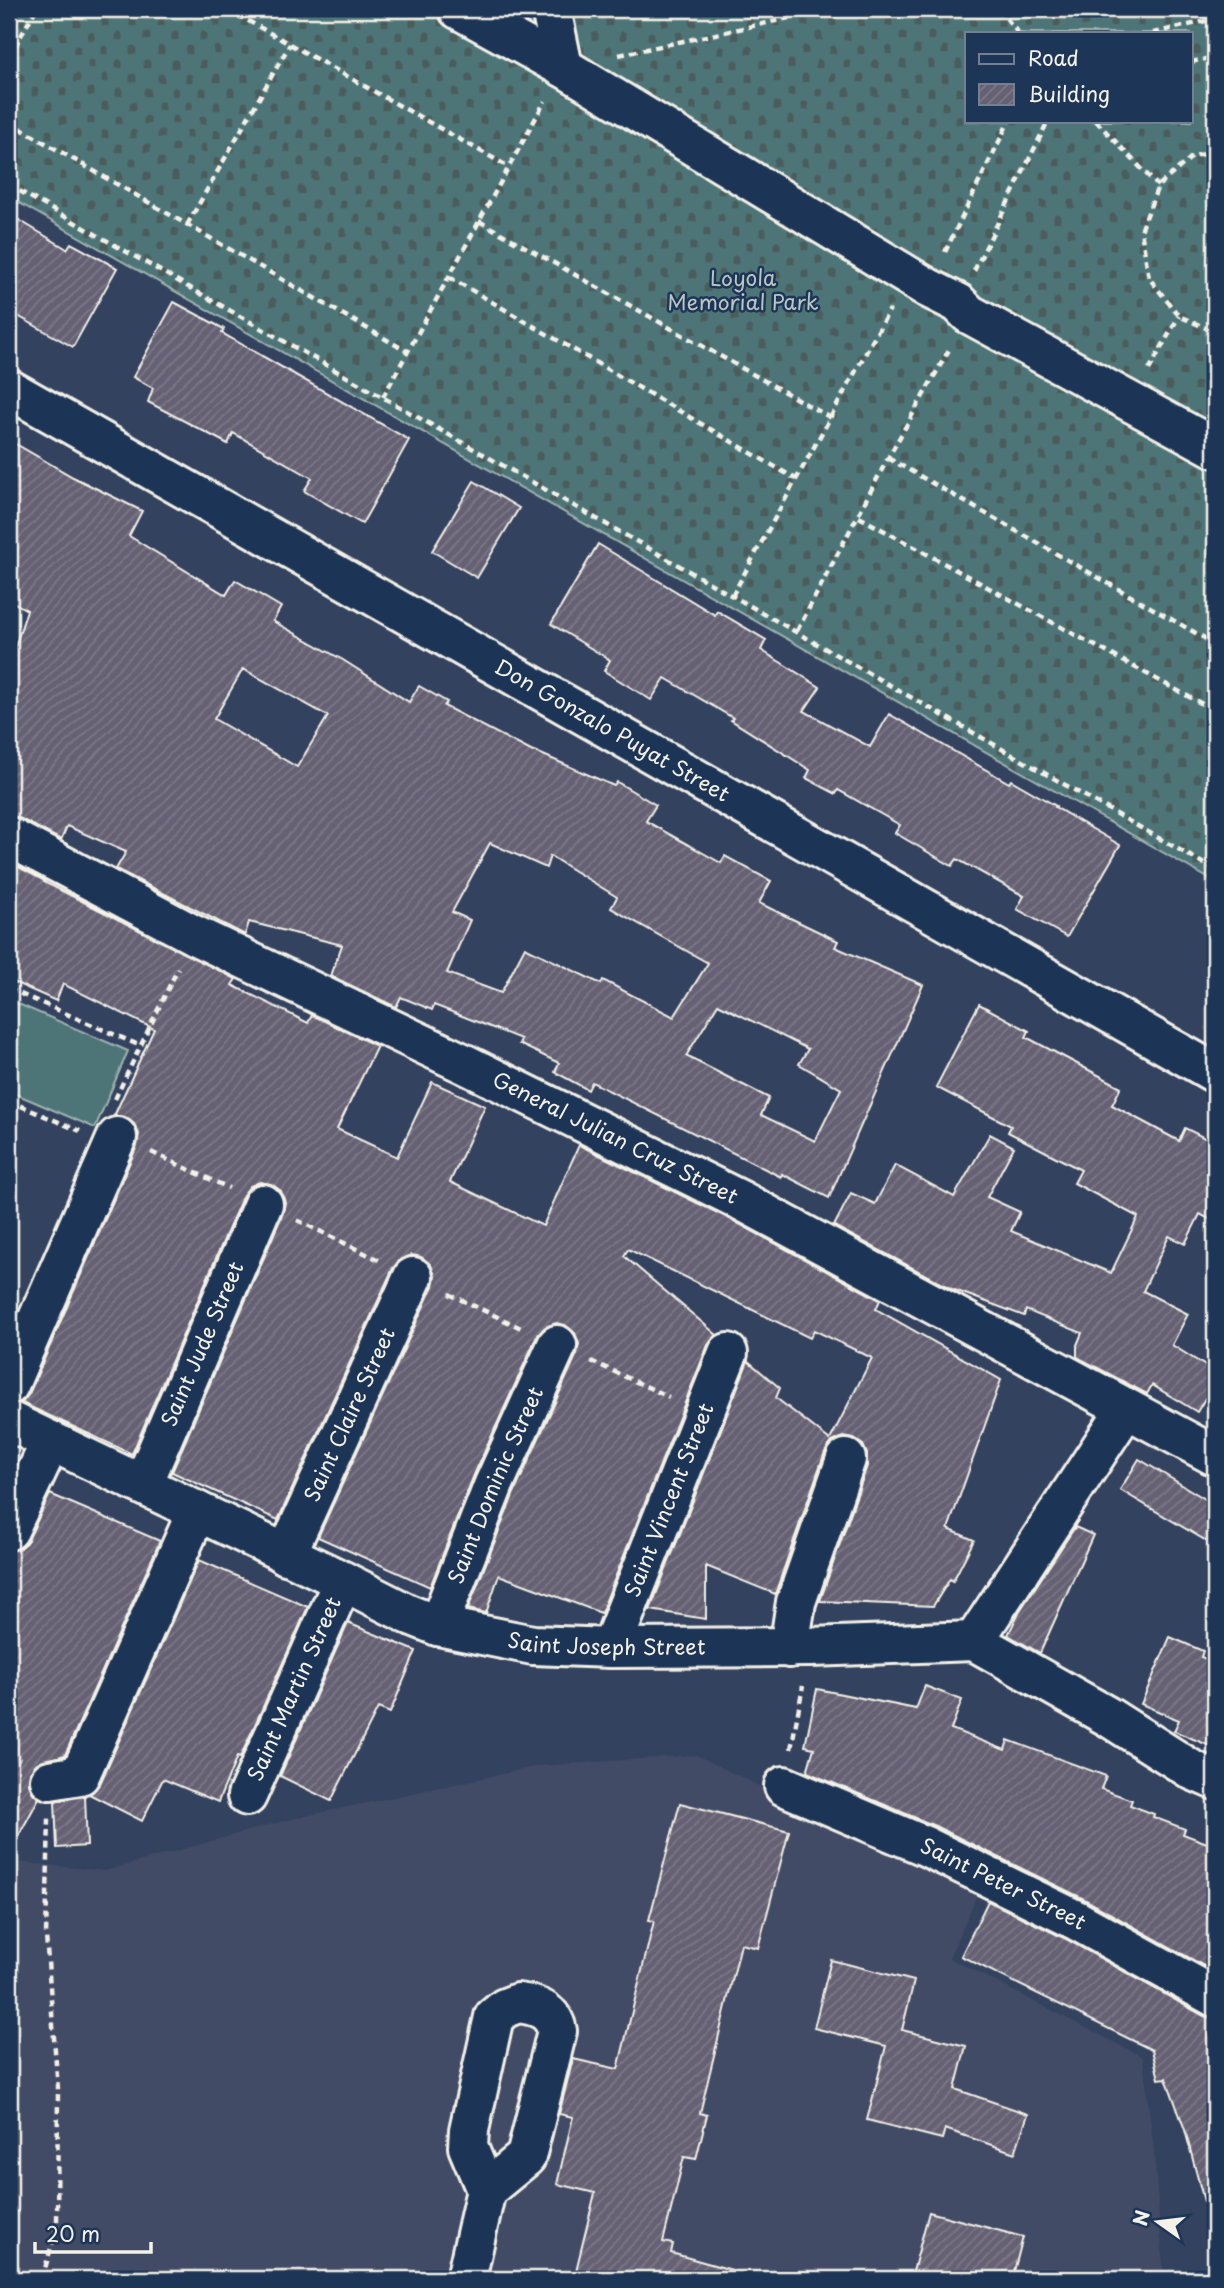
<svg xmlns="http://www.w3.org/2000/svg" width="1224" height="2288" viewBox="0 0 1224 2288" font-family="'Playpen Sans',sans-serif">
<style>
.built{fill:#424b65}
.cemetery{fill:url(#cemetery-stones);stroke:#a0b3b0;stroke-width:2;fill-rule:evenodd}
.garden{fill:#4d7578;stroke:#a0b3b0;stroke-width:2}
.building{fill:url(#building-hatch);stroke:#f4f1e8;stroke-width:2;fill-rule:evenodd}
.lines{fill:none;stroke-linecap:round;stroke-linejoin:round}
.minor-casing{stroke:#f4f1e8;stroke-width:44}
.path{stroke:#f4f1e8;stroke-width:4.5;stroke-dasharray:7 5;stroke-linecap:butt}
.minor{stroke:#1d3557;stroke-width:38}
.labels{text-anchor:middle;stroke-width:5;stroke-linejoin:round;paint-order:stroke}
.park-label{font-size:21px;fill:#bac6c1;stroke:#1d3557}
.street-label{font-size:21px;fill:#f4f1e8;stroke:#1d3557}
</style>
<defs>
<pattern id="cemetery-stones" width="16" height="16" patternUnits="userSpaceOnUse" patternTransform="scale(1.75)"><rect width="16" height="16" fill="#4d7578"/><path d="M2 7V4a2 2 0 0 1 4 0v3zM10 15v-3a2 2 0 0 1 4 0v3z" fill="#4b5c5c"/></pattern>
<pattern id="building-hatch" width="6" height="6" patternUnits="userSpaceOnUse" patternTransform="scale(1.75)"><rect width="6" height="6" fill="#656173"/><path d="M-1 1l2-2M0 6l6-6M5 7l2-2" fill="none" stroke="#7c7887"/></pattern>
</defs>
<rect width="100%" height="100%" fill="#33425f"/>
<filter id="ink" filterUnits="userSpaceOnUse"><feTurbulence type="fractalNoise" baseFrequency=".0143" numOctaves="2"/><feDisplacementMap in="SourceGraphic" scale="14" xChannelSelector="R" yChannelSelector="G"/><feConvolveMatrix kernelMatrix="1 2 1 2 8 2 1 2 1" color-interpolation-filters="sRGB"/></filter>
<g filter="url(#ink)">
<path class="built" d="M696,1755L978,1893L949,1958L1143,2057L1154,2152L1164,2279H9V1861L105,1871L287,1820L539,1766Z"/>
<path class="cemetery" d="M9,9H1215V882L9,197ZM967,33H1191V121H967Z"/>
<path class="garden" d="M9,1000L128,1051L95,1128L9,1091Z"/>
<g class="building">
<path d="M9,214L67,249L71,243L117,268L73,347L9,311Z"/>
<path d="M174,302L224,329L222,333L409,440L362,524L304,491L312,478L233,433L228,444L148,402L153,388L133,377Z"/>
<path d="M9,440L73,477L142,511L129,536L226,595L235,580L281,607L273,621L343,660L409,702L419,686L447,702L444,706L533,752L534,751L614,786L617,782L656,805L646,821L721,863L725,856L771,881L759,903L838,941L835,947L923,985L829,1198L782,1174L781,1177L592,1082L588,1090L555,1072L559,1063L519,1044L521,1039L434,1005L432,1010L401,997L396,1007L331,976L342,945L249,922L245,935L116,869L126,852L67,826L61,840L19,818L9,815V666L27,610L9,600ZM243,669L328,716L297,767L214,719ZM490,843L546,868L550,856L617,897L611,908L708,963L674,1017L603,980L601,984L525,947L501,993L447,973L470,920L452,912ZM718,1004L808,1049L799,1064L841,1089L815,1141L761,1115L769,1098L686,1056Z"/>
<path d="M474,481L519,508L477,578L432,551Z"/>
<path d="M598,544L715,615L717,611L766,640L761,650L820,687L804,711L870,747L889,714L1009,783L1011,780L1056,806L1055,807L1120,845L1067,937L1017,909L1024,896L957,859L952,866L895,833L900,825L838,790L836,794L806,778L810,770L731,720L733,718L665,678L651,700L604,671L610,660L551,624Z"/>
<path d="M9,862L45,881L44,882L236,979L232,985L308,1023L312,1015L377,1046L337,1129L397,1157L432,1082L485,1106L450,1182L543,1226L579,1145L732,1220L880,1300L876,1309L1001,1380L948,1529L974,1540L953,1581L950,1579L933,1606L820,1601L867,1466V1454L863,1445L854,1439L843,1437L832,1442L825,1452L775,1594L706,1566V1619L650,1610L748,1361L780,1388L776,1398L830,1440L872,1358L814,1330L810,1338L628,1249L624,1256L717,1335L708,1345L601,1613L499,1575L486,1613L468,1609L514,1493L577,1354L579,1344L575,1333L565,1325L556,1323L545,1327L537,1336L474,1475L430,1587L318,1537L433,1286L435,1276L431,1265L421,1257L412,1255L401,1259L393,1268L278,1520L172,1472L283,1213L285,1202L281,1191L271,1184L260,1182L250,1186L243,1195L132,1454L22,1403L29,1394L137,1146L139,1134L134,1124L125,1117L114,1116L154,1029L63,984L56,1001L9,980Z"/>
<path d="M979,1004L1029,1031L1026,1037L1121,1087L1112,1105L1179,1141L1185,1128L1215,1143V1222L1200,1214L1185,1244L1169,1236L1143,1291L1188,1314L1172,1345L1215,1372V1382L1197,1412L1152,1385L1147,1394L1077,1357V1345L1082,1333L1026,1310L1024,1316L952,1289L834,1226L851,1193L875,1204L895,1165L954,1197L990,1134L1014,1147L987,1197L1020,1212L1011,1231L1111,1273L1138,1217L1074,1183L1081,1170L1008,1132L1011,1126L936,1087Z"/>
<path d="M1139,1459L1215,1505V1546L1120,1490Z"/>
<path d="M50,1494L160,1541L65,1755L37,1763L30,1772L29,1784L33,1793L39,1798L9,1854V1552L21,1548L28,1540Z"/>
<path d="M1075,1527L1093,1535L1040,1653L1008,1635L1019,1612Z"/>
<path d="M199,1560L308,1607L240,1758L237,1757L218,1802L163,1779L142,1821L89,1794L100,1784Z"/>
<path d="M348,1623L416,1651L390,1713L378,1708L331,1801L280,1776Z"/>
<path d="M1170,1637L1203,1651L1201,1657L1215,1663V1748L1174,1731L1179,1720L1141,1704Z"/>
<path d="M925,1686L962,1700L951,1729L1005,1750L1008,1740L1106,1776L1101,1789L1132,1800L1130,1805L1154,1814L1153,1817L1185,1829L1183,1834L1215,1846V1972L1084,1899L935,1826L807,1772L814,1748L805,1746L817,1689L916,1709Z"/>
<path d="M85,1796L87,1846L57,1848L55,1801Z"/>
<path d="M680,1803L789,1831L758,1948L741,1944L700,2113L707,2115L696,2159L684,2157L663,2242L673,2244L671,2253L732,2270L730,2279H574L595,2193L557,2184L573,2117L559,2114L573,2059L618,2069L654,1921L649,1920Z"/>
<path d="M988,1901L1064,1938L1204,2016L1215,2019V2203L1205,2205L1185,2130L1166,2078L1159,2079L1152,2050L961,1956Z"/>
<path d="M831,1960L914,1981L902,2030L966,2046L955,2089L1028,2114L1015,2153L945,2129L942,2139L867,2120L886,2046L814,2028Z"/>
<path d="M929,2212L1023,2237L1012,2279H911Z"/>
</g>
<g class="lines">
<g class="minor-casing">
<g id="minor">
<path d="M458,9L563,67L928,288L958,303L969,314L1215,448"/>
<path d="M551,9L563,67"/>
<path id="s1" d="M9,389L1215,1073"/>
<path id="s2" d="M9,837L194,935L467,1065L742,1201L1215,1456"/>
<path d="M9,1385L117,1137"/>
<path id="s3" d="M9,1421L343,1581L408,1614L438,1626L533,1645L611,1648L811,1647L974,1641L1107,1716L1192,1770L1215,1780"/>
<path id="s4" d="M143,1484L263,1204"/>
<path d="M9,1530L51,1441"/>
<path id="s5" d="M286,1555L413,1277"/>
<path id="s6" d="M438,1626L494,1484L557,1345"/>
<path d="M974,1641L1126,1409"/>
<path id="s7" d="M611,1648L728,1353"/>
<path d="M789,1648L796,1602L846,1459"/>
<path d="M50,1780L80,1775L197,1511"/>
<path id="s8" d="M784,1786L925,1846L1074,1919L1215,1997"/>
<path id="s9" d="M247,1796L343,1581"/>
<path d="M518,2003C536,2005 553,2010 557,2031L526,2157L486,2190L468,2147L469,2130L494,2017L505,2008Z"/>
<path d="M466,2279L486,2190"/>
</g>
</g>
<g class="path">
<path d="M227,9L509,167"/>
<path d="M999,9L1018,33"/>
<path d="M1153,33L1215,19"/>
<path d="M619,55L831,9"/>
<path d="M9,57L36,9"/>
<path d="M1191,62L1215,57"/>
<path d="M1096,121L1158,186"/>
<path d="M9,122L408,352"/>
<path d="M1215,152L1193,156L1158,186L1141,231L1149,278L1179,316L1215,332"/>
<path d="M9,185L1215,870"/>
<path d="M479,221L831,418"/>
<path d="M187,225L290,44"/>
<path d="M945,252L1009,121"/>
<path d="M974,271L1048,121"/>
<path d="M449,277L796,479"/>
<path d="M1149,370L1179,316"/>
<path d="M383,397L545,101"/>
<path d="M888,458L1215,644"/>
<path d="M859,517L1215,711"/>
<path d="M732,596L890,309"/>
<path d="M797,631L888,458L950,348"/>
<path d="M9,989L141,1046"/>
<path d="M115,1099L178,968"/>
<path d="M9,1101L80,1131"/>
<path d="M151,1152L229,1188"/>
<path d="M297,1220L381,1261"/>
<path d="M449,1294L523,1329"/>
<path d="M591,1361L669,1397"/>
<path d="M791,1749L803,1686"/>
<path d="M9,1753L20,1760"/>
<path d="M42,2279L57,2227L58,2089L46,1936L49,1818"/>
</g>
<use href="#minor" class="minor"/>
</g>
</g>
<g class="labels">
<g class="park-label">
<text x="743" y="286">Loyola<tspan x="743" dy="24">Memorial Park</tspan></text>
</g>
<g class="street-label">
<text dy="7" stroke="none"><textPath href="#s1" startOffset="693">Don Gonzalo Puyat Street</textPath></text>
<text dy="7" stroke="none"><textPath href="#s2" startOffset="677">General Julian Cruz Street</textPath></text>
<text dy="7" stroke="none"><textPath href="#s4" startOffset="152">Saint Jude Street</textPath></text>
<text dy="7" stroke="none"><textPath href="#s5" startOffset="154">Saint Claire Street</textPath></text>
<text dy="7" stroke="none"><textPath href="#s6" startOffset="152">Saint Dominic Street</textPath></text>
<text dy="7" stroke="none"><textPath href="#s7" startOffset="159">Saint Vincent Street</textPath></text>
<text dy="7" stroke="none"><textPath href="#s3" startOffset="646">Saint Joseph Street</textPath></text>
<text dy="7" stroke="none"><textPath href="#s9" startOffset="117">Saint Martin Street</textPath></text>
<text dy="7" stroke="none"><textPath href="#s8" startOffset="240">Saint Peter Street</textPath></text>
</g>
</g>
<rect width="1224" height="2288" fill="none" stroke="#1d3557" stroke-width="35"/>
<rect x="18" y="18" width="1189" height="2253" fill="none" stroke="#f4f1e8" stroke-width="2.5" filter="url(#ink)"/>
<rect x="965" y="32" width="228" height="91" fill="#1d3557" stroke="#738091" stroke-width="2"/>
<rect x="979" y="54" width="35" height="10" fill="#1d3557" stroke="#738091" stroke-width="2"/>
<text x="1028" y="66" font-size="21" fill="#f4f1e8">Road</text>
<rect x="979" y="84" width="35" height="21" fill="url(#building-hatch)" stroke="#738091" stroke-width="2"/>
<text x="1028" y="102" font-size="21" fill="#f4f1e8">Building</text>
<g transform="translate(1158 2222) rotate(284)" stroke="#1d3557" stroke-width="5" paint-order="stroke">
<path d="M0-5L12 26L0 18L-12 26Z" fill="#f4f1e8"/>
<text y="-10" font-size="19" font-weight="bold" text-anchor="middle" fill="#f4f1e8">N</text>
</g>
<path d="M35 2242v10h116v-10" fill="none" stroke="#f4f1e8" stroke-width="3.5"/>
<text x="46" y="2242" font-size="21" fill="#f4f1e8" stroke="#1d3557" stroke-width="5" paint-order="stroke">20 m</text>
</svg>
